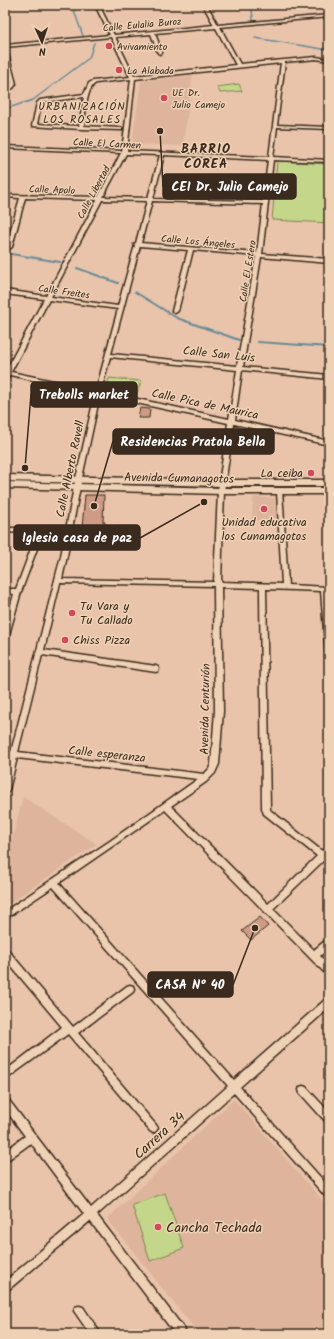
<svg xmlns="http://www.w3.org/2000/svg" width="334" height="1339" viewBox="0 0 334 1339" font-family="Kalam,sans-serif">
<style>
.built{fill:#deb59c}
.green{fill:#c3d68a;stroke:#7f8054}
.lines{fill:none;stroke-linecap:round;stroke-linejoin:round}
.stream-far1{stroke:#688b97;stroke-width:1.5}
.stream{stroke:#688b97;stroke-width:2}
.building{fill:#cd9b86;stroke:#3b2a1e}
.street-casing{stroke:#3b2a1e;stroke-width:3}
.secondary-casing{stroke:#3b2a1e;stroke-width:3}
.street{fill:#efd2b5;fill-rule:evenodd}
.secondary{fill:#efd2b5;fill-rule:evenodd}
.poi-dot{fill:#d1495b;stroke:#efd2b5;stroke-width:1.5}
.labels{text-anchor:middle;stroke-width:3;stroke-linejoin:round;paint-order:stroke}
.far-street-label{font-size:10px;fill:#3b2a1e;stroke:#efd2b5}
.far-poi-label{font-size:10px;fill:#3b2a1e;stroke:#efd2b5;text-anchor:start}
.far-neighbourhood-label{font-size:11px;letter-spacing:1px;fill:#3b2a1e;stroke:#efd2b5}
.street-label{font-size:12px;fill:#3b2a1e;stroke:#efd2b5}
.poi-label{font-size:12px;fill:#3b2a1e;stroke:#efd2b5;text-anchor:start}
.far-district-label{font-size:13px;font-weight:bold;letter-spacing:1px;fill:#3b2a1e;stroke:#efd2b5}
.near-street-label{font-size:14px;fill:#3b2a1e;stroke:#efd2b5}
.near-poi-label{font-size:14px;fill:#3b2a1e;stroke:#efd2b5;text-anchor:start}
.leader{fill:none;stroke:#3b2a1e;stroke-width:1.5}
.callout-dot{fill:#3b2a1e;stroke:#efd2b5;stroke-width:1.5}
.callout{fill:#3b2a1e;stroke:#3b2a1e;stroke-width:1.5}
.callout-label{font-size:13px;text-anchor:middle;font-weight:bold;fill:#fff}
</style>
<rect width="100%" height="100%" fill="#e9c4aa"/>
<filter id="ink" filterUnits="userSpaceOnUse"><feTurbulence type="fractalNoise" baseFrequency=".025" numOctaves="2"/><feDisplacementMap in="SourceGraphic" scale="8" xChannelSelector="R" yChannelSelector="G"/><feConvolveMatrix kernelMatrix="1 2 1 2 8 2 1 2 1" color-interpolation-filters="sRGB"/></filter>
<g filter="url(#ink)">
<g class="built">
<path d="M193,75L183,146L132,144L141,81Z"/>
<path d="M253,497L275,498L276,521L252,520Z"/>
<path d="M23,797L97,844L5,906V865Z"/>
<path d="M234,1099L329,1208V1334H199L107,1219Z"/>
</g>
<g class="green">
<path d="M239,84L242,91L220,93L217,87Z"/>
<path d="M277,161L329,164V223L272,220Z"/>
<path d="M109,378L141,381L137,394L106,391Z"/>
<path d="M165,1193L184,1248L150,1261L132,1205Z"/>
</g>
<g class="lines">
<g class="stream-far1">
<path d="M72,5L83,36"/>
<path d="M253,20L252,9L277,5"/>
<path d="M255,38L329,50"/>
<path d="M5,109L33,100L89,58L94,43"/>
</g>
<g class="stream">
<path d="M5,253L60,262"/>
<path d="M77,268L118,283"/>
<path d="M135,292L177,318L239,340"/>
<path d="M258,342L329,347"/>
</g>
</g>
<g class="building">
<path d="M140,408L150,409L149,418H138Z"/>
<path d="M85,495H104L103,522H105V527H120V539H81Z"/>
<path d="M260,917L268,926L251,940L242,931Z"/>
</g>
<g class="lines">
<g class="street-casing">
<g id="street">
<path d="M95,5H99L114,35L214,25L203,5H207L218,25L329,15V17L220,27L240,64L316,57L329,59V61L316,59L285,62L277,125L329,127V129L277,127L273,157L329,160V162L273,160L262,254L329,259V263L261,257L243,367L329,375V379L242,370L235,420L329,441V445L234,424L224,491L221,582L282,584L277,492L280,490H282L288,585L329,587V591H327L329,612V661L327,660L326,658L321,591L266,589L270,808V810L322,851L329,847V864L323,861L273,909L314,950L326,940L329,939V948L320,956L329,965V975L326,974L311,959L165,810L59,883L234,1080L326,999L329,998V1008L240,1087L329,1187V1199L326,1197L234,1093L97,1215L185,1330L186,1334H175L90,1221L8,1290L5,1292V1281L84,1214L31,1143L5,1162V1151L25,1136L5,1109V1098L8,1099L91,1208L228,1086L53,887L5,919V911L110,841L198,779L17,758L9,790L8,792L5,793V775L9,758L5,757V751L11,752L61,556L74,487L95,394L10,375L7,379L5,380V370H6L44,299L5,294V290L46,296L97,200L25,198L12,247L9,249L6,247L20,198L5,197V195L98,197L121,153L5,148V146L122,151L131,79L96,83C86,88 85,115 84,126L120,128H122V130L81,129L32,126L37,103L40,100L84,94L89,83L93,81L130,77L111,37L5,47V45L110,35ZM216,28L236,65L134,76L115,37L151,34L158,53L160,54L162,53L155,33ZM281,63L269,157L127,151L135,79ZM84,97L79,126L37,124L41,104L43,102ZM126,154L160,155L148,198L103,197ZM164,155L268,160L263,201L153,199ZM102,200L147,201L136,243L134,244L135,245L118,306L51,297ZM152,201L263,204L257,253L141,243ZM140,246L188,250L172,311L175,313L178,311L193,250L256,256L237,366L111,354ZM49,300L118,309L96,390L11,372ZM110,357L237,370L229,419L101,391ZM100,395L228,423L218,491L214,582L62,579L67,556L80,487ZM60,583L214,586L215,711L211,764L209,769L204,774L18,752L42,655L156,672L158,671L159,669L158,667L156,666L44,650ZM221,587L260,588L262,808L264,814L317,856L268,904L171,806L206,782L215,773L219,764L223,711Z"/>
<path d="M5,49L7,50L16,84L13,88L5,91V88L12,84L5,58Z"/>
<path d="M5,528C18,528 34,526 41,538L21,592L8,638L5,641V626L14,594L5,593V589H16L35,538L28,533L5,532Z"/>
<path d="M5,949L8,950L73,1027L127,986L130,985L133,986L134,989L133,992L78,1033L156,1125L158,1128L156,1131L153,1133L150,1131L68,1034L5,1080V1071L62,1027L5,959Z"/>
<path d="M303,1086L306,1087L329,1112V1124L326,1122L300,1093L299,1090L300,1087Z"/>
<path d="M79,1306L83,1307L101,1334H90L74,1311L75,1307Z"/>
</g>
</g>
<g class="secondary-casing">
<g id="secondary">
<path d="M5,475L222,480H329V486H222L5,481Z"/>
<path d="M5,482L221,488H329V494H221L5,488Z"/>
</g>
</g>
<use href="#street" class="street"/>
<use href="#secondary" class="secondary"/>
</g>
</g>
<g class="poi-dot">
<circle cx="109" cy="46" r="4"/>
<circle cx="119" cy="70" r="4"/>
<circle cx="164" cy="98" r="4"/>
<circle cx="311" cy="473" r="4"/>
<circle cx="264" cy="509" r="4"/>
<circle cx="72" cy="613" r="4"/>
<circle cx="65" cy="640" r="4"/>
<circle cx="158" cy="1227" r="4"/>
</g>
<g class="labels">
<g class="far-street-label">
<text transform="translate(142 24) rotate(-5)" y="4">Calle Eulalia Buroz</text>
<text transform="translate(107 143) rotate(3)" y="4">Calle El Carmen</text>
<text transform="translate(52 189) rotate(2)" y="4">Calle Apolo</text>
<text transform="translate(93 192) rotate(-62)" y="4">Calle Libertad</text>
<text transform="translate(198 241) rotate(5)" y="4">Calle Los Ángeles</text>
<text transform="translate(247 271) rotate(-81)" y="4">Calle El Estero</text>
<text transform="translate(64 291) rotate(8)" y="4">Calle Freites</text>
</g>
<g class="far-poi-label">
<text x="117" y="50">Avivamiento</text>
<text x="127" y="74">La Alabada</text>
<text x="172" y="96">UE Dr.<tspan x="172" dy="12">Julio Camejo</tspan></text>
</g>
<g class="far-neighbourhood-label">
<text x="82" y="110">URBANIZACIÓN<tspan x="82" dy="13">LOS ROSALES</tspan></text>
</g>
<g class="street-label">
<text transform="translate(219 354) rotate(6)" y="4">Calle San Luis</text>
<text transform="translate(205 404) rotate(12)" y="4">Calle Pica de Maurica</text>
<text transform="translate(70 469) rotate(-78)" y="4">Calle Alberto Ravell</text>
<text transform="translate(179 478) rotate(1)" y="4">Avenida Cumanagotos</text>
<text transform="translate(205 709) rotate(-89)" y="4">Avenida Centurión</text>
<text transform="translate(107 754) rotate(6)" y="4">Calle esperanza</text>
</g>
<g class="poi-label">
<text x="303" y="477" text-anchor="end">La ceiba</text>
<text x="264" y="526" text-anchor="middle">Unidad educativa<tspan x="264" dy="14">los Cunamagotos</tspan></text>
<text x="80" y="610">Tu Vara y<tspan x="80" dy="14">Tu Callado</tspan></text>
<text x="73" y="644">Chiss Pizza</text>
</g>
<g class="far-district-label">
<text x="206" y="153">BARRIO<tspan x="206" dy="15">COREA</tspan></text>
</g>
<g class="near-street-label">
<text transform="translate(159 1135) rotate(-42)" y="5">Carrera 34</text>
</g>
<g class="near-poi-label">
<text x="166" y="1232">Cancha Techada</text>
</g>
</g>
<path class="leader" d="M160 131L163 187M25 468L31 394M94 506L113 441M204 502L140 538M255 928L233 985"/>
<g class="callout-dot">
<circle cx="160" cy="131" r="4"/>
<circle cx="25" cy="468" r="4"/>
<circle cx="94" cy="506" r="4"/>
<circle cx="204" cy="502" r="4"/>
<circle cx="255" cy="928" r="4"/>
</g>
<g class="callout">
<rect x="163" y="174" width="133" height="25" rx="4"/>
<rect x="31" y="382" width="106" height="25" rx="4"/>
<rect x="113" y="429" width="161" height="25" rx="4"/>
<rect x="14" y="525" width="126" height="25" rx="4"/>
<rect x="148" y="972" width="85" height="25" rx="4"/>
</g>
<g class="callout-label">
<text x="230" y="191">CEI Dr. Julio Camejo</text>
<text x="84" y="399">Trebolls market</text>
<text x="193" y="446">Residencias Pratola Bella</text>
<text x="77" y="542">Iglesia casa de paz</text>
<text x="190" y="989">CASA N° 40</text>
</g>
<rect width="334" height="1339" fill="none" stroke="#efd2b5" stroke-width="20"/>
<rect x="10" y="10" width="314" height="1319" fill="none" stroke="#3b2a1e" stroke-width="1.5" filter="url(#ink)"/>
<g transform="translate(42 42) rotate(177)" stroke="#efd2b5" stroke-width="3" paint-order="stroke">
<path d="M0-3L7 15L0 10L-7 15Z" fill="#3b2a1e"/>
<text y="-6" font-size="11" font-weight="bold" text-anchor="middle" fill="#3b2a1e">N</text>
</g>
</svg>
